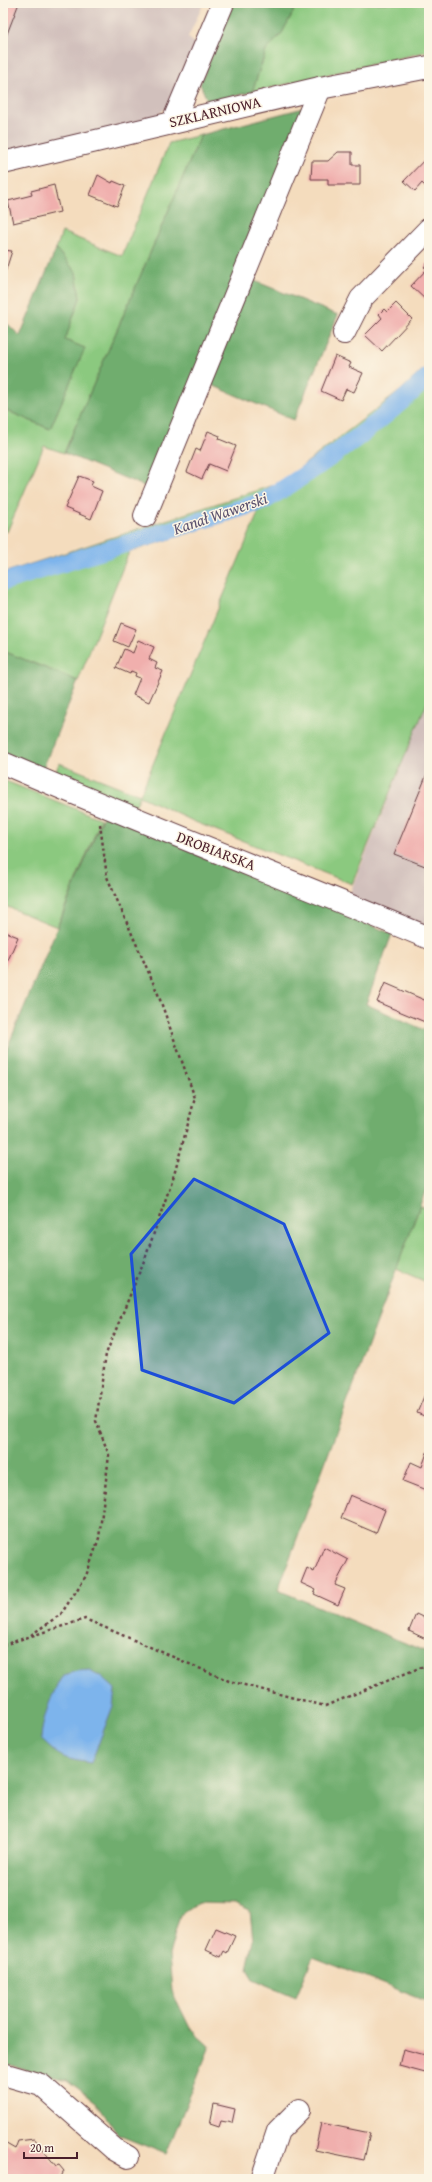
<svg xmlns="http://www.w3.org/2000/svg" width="432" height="2182" viewBox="0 0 432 2182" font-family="'Gentium Book Plus',serif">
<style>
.industrial{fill:#d1c0bc}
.green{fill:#8bc97f;stroke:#6a7455}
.forest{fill:#70ad6e;stroke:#5d664c}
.water{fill:#7db4ec;stroke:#646a8c}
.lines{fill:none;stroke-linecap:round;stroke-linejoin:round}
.canal{stroke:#7db4ec;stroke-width:18}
.building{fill:#f0afad}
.minor-casing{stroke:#643b41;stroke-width:24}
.path{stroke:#643b41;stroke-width:2.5;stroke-dasharray:3 3;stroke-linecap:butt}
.minor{stroke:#fff;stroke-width:22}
.marked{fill:#1d4ed8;fill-opacity:0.2;stroke:#1d4ed8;stroke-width:3;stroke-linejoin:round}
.labels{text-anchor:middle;stroke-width:3;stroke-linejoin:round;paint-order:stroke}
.street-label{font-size:15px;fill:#4a1f2b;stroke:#fcf5e5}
.water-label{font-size:16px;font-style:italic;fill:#5c536f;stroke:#fcf5e5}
</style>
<rect width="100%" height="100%" fill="#fcf5e5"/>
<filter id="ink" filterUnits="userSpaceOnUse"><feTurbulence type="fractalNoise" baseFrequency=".025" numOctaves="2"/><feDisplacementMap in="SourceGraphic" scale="8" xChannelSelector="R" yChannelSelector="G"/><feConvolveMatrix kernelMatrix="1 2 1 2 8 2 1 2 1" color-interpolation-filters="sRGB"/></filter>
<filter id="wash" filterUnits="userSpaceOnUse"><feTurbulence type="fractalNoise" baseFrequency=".012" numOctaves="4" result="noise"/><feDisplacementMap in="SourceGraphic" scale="16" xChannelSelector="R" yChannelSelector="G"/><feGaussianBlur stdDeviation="0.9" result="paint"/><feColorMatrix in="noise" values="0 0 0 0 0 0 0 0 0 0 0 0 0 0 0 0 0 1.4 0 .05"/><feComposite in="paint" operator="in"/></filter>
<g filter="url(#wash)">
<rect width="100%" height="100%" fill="#f4dcbd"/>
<g class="industrial">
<path d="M3,3H204L188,37L197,46L174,101L152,120L3,153Z"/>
<path d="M429,698V934L347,900Z"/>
</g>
<g class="green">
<path d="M298,3H429V51L252,92L266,51L282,33Z"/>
<path d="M201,135L64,453L44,446L7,532L3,531V409L50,429L84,348L65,340L80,298L76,272L56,249L62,232L122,256L169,143Z"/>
<path d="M429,364V698L352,884L195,822L140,796L133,811L54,777L59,763L140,795L259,511L129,552L78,681L3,651V573L280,483L400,391Z"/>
<path d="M3,780L101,819L57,927L3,905Z"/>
<path d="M420,1206L429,1210V1283L396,1269Z"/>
</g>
<g class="forest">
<path d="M233,3H298L282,33L266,51L252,92L208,102L200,84Z"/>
<path d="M307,107L151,489L64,453L201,135Z"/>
<path d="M56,249L76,272L80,298L65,340L85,348L50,429L3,409V322L9,325L20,336Z"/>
<path d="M250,279L338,315L294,420L207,383Z"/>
<path d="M3,651L78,681L42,771L3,755Z"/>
<path d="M105,812L392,934L366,1004L429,1032V1181L278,1590L429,1653V2002L313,1957L296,1997L253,1979L247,1969L253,1940L250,1911L234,1904L198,1903L180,1915L169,1955L172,1991L190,2028L210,2046L166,2154L118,2135L96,2102L67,2080L3,2063V1058Z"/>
</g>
<path class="water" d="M90,1670L102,1677L115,1689L113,1706L91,1763C64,1759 60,1758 41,1739C42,1718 52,1693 63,1675L77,1671Z"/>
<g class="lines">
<path class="canal" d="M3,582L264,501C321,466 381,423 429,376"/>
</g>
<g id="blocks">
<g class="building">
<path d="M3,3H19L5,39L3,38Z"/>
<path d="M338,152H352V165H360V185H328V179H311L312,161H328Z"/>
<path d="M429,155V188L428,189L422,183L415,191L404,181Z"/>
<path d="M98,175L112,183L113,181L125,186L117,206L90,195Z"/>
<path d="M54,185L60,212L13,223L8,201L32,195L31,191Z"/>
<path d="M3,250L12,251L3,279Z"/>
<path d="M429,261V301L428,302L411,286L427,269L424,267Z"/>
<path d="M396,303L412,319L382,351L365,335L382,318L379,314L384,309L387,312Z"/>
<path d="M335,356L351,363L349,367L363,373L354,392L346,389L341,400L321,391Z"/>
<path d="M208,431L220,436L219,439L236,446L226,471L209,464L202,479L187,472L196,449L200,451Z"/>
<path d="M79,476L93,481L91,486L102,491L91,519L65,508Z"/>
<path d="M121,623L136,629L128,647L114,641Z"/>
<path d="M138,640L154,647L149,659L157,663L155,668L163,671L149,702L133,695L140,678L135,676L136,673L131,671L130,674L116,668L124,649L133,653Z"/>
<path d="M429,769V856L425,866L394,854Z"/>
<path d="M3,931L18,937L3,972Z"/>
<path d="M385,983L429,1002V1013L425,1022L377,1002Z"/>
<path d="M425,1394L429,1395V1418L417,1413Z"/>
<path d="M429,1447V1495L425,1494L426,1490L403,1481L411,1462L422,1467Z"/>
<path d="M350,1495L385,1510L376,1533L341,1518Z"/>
<path d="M324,1547L348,1560L335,1585L345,1589L338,1605L314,1594L316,1590L301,1583L307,1568L314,1572Z"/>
<path d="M416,1614L429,1620V1632L426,1639L409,1631Z"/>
<path d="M216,1928L235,1936L227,1953L224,1951L221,1957L206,1950Z"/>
<path d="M403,2049L429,2056V2074L399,2066Z"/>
<path d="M214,2104L235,2109L232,2123L221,2121L219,2127L210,2124Z"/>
<path d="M321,2123L370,2133L364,2160L315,2150Z"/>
<path d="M34,2139L56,2166L59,2165L64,2171L60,2179H3V2142L15,2149L18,2141Z"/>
</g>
</g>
</g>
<g filter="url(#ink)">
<use href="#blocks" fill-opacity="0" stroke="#643b41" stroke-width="1"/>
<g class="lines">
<g class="minor-casing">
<g id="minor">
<path d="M173,122L223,3"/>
<path d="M3,163L320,88L429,67"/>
<path d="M344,333L361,299L429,229"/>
<path d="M145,516L320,88"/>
<path d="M3,763C144,824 287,879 429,938"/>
<path d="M3,2074L41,2085L114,2149L128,2157"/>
<path d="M262,2179L278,2131L299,2110"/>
</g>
</g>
<g class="path">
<path d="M31,1635L61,1614L86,1576L99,1538L109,1455L96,1421L106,1354L146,1256L174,1175L195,1098L158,994L107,877L100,824"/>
<path d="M3,1645L85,1619L229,1681L325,1706L429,1664"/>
</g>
<use href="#minor" class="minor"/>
</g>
</g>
<path class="marked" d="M194,1179L284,1224L329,1333L234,1403L142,1370L131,1254Z"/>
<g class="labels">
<g class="street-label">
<text transform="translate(215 112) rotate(-13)" y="5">SZKLARNIOWA</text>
<text transform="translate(216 851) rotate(21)" y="5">DROBIARSKA</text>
</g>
<g class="water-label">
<text transform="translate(220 513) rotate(-19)" y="6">Kanał Wawerski</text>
</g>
</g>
<rect width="432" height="2182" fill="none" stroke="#fcf5e5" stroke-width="16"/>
<path d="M24 2152v6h53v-6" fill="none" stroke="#4a1f2b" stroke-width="2"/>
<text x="30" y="2152" font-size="12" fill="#4a1f2b" stroke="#fcf5e5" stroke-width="3" paint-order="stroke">20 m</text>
</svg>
